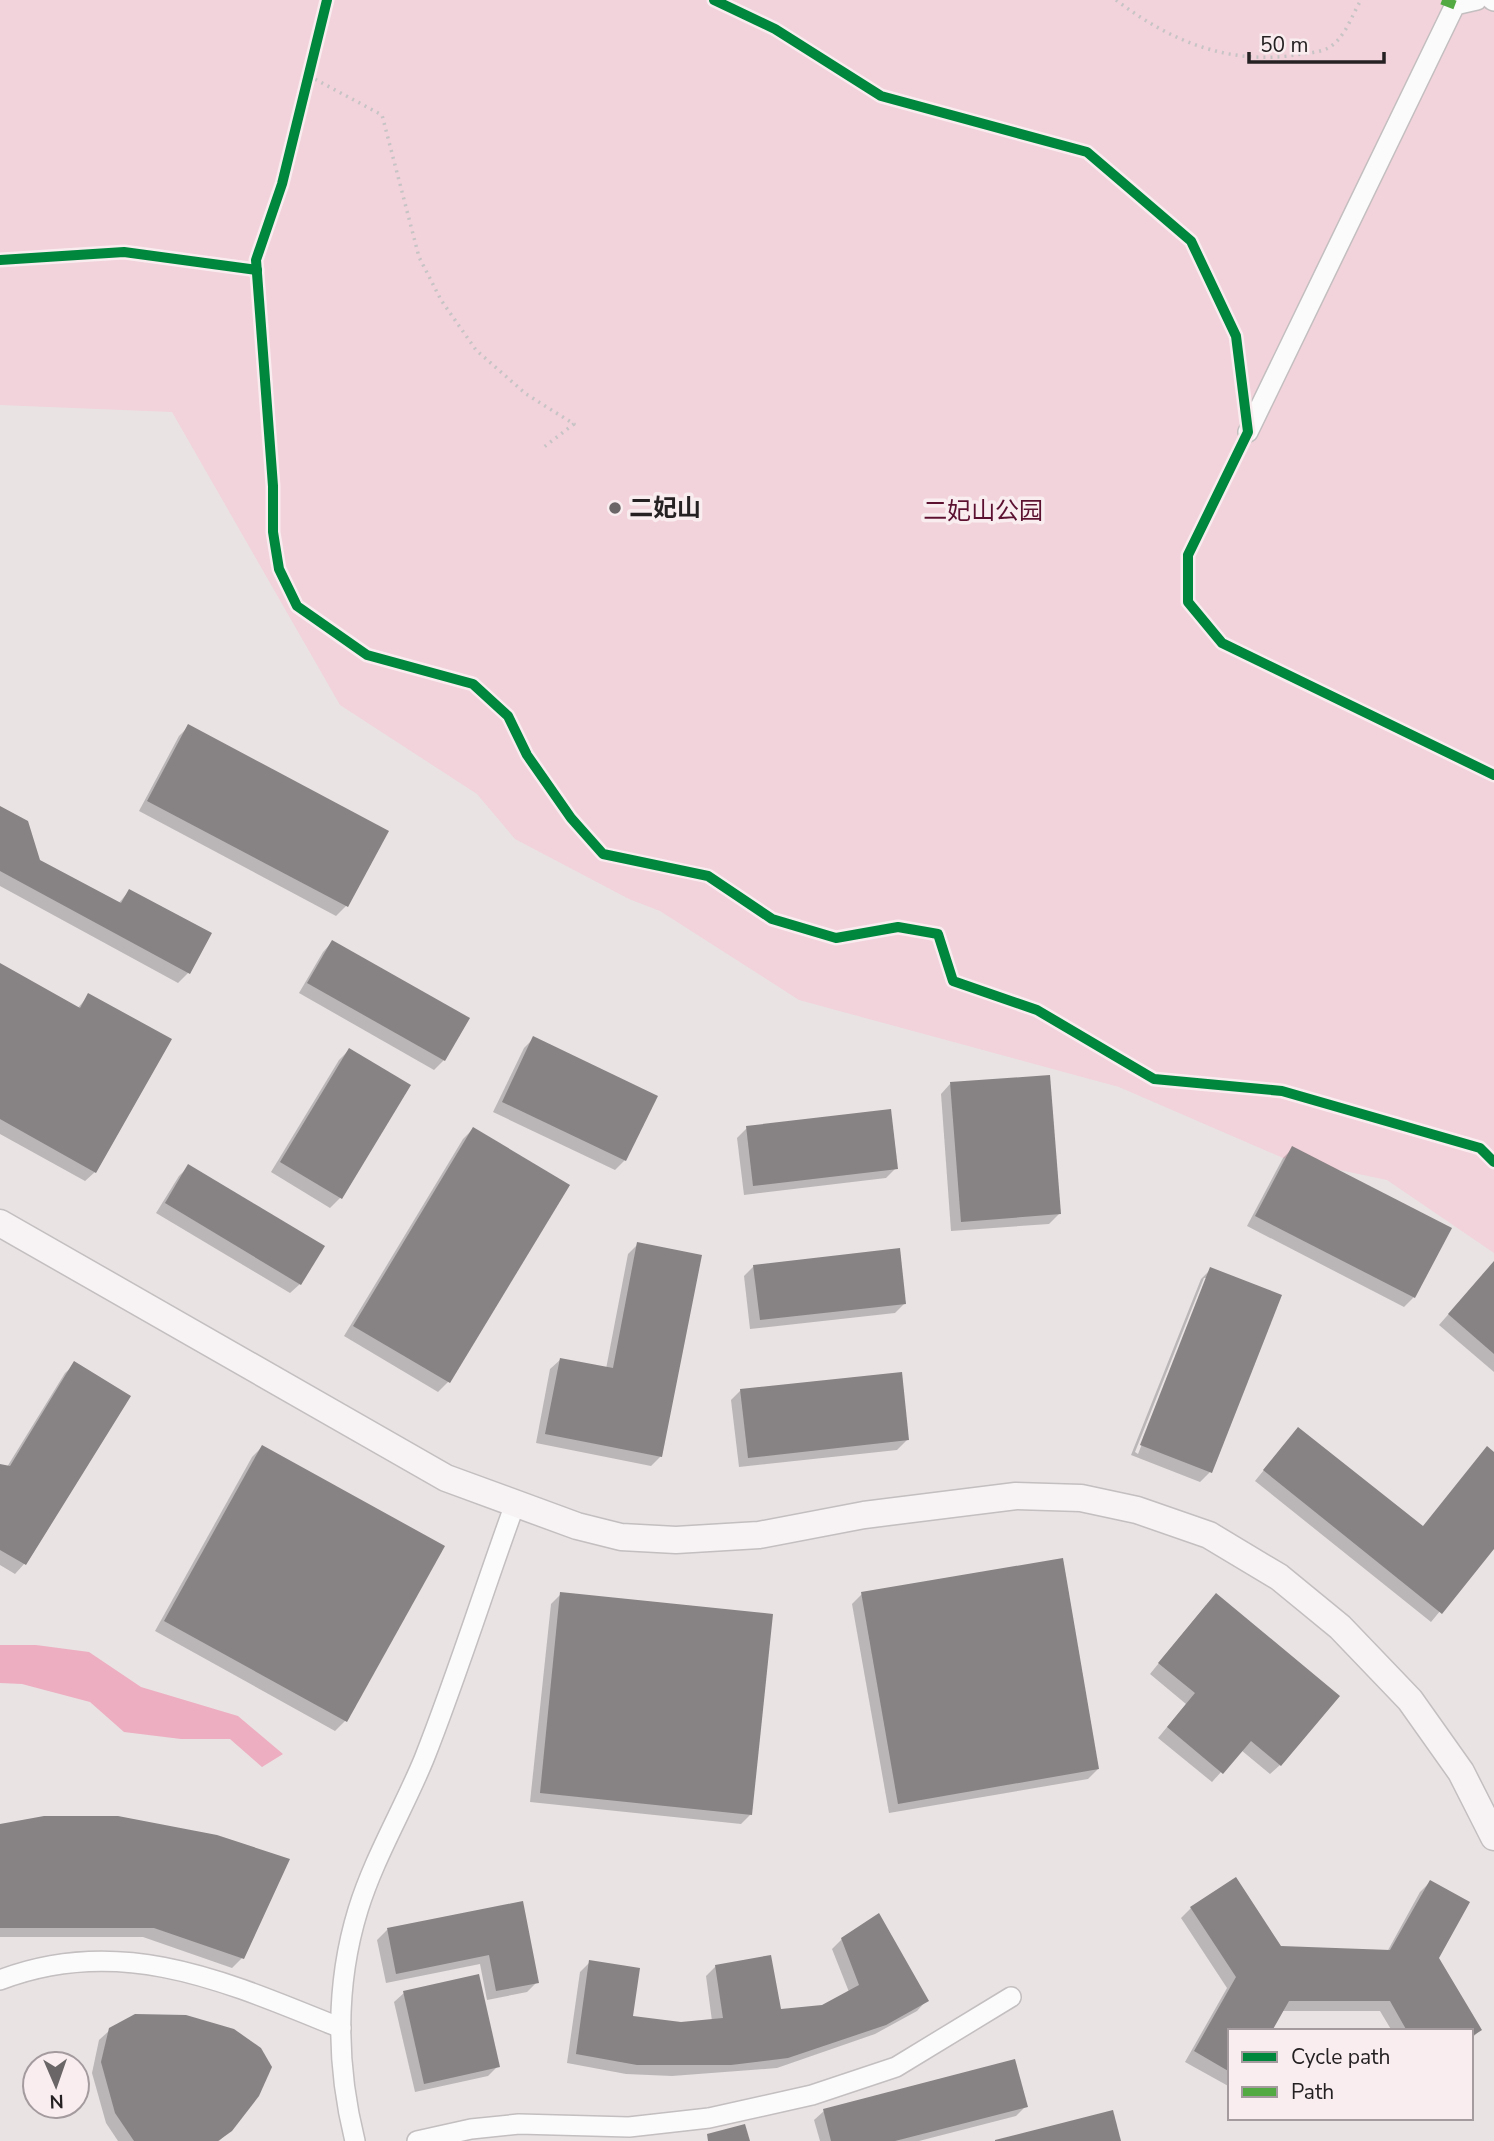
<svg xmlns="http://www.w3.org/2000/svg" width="1494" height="2141" viewBox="0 0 1494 2141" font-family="'Nunito Sans','Noto Sans SC',sans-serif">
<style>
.green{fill:#f2d2db}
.water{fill:#edaec1}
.shadow{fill:#0003;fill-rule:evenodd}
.building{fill:#878283}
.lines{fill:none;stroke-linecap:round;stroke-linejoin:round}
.street-casing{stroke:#c3bebf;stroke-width:22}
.secondary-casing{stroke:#c3bebf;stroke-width:29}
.path{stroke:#c7c4c5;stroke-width:3.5;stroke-dasharray:2 5;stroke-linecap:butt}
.street{stroke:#fcfbfb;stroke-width:19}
.secondary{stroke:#f7f3f4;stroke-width:26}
.quiet{stroke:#53aa43;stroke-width:9;stroke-dasharray:18 9;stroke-linecap:butt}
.cycleway-casing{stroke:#f9edf0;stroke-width:15}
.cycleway{stroke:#00873e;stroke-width:10}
.poi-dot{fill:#6a6566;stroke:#f9edf0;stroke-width:2.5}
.labels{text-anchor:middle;stroke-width:7;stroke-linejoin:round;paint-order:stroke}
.poi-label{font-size:24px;font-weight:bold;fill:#252122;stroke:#f9edf0;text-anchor:start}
.park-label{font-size:24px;fill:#5c1131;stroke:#f9edf0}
</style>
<rect width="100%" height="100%" fill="#e9e3e4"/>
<path class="green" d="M0,0H1494V1253L1387,1180L1283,1158L1119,1087L799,1000L660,911L629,899L515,839L477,794L340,705L172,412L0,405Z"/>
<path class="water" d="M0,1645H36L89,1652L141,1687L238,1716L283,1754L262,1767L230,1739H181L124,1732L90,1702L22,1684L0,1683Z"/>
<g class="shadow">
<path d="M189,726L386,832L346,906L336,916L139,811L179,736Z"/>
<path d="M0,808L38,861L118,904L129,891L209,934L188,973L178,983L0,886Z"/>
<path d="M332,942L444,1060L434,1070L299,993L323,952Z"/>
<path d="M0,965L77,1009L89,995L95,1172L85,1181L0,1134Z"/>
<path d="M534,1038L625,1160L615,1170L493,1112L524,1048Z"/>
<path d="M349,1050L408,1086L340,1198L330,1208L271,1172L339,1060Z"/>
<path d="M950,1084L1059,1214L1049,1224L951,1231L941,1094Z"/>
<path d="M747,1128L896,1168L886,1178L744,1195L737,1138Z"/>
<path d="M473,1129L567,1185L448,1382L438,1392L344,1336L463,1139Z"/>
<path d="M1293,1148L1414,1297L1404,1307L1247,1226L1283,1158Z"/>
<path d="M188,1167L300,1284L290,1293L156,1213L179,1176Z"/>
<path d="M638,1244L661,1456L651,1466L536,1443L550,1369L560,1360L606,1369L628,1254Z"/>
<path d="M1494,1262V1372L1439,1325Z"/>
<path d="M754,1266L905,1303L895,1313L750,1329L744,1276Z"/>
<path d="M1211,1269L1210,1472L1200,1482L1131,1455L1201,1279ZM1204,1278H1208L1138,1454L1135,1452Z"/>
<path d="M75,1364L128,1396L24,1564L15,1574L0,1565V1466L7,1467L65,1373Z"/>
<path d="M741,1390L907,1440L897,1450L739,1467L731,1400Z"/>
<path d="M1289,1439L1422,1528L1494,1454V1546L1431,1622L1255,1481Z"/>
<path d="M262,1447L442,1547L345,1721L335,1731L155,1631L252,1457Z"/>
<path d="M561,1594L751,1814L741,1824L530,1802L551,1604Z"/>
<path d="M862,1594L1098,1769L1088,1779L889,1813L852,1604Z"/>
<path d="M1206,1605L1280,1765L1270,1774L1241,1750L1212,1782L1158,1738L1186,1704L1150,1674Z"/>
<path d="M0,1826L242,1958L232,1968L143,1937H0Z"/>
<path d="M1430,1882L1437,1958L1480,2030L1471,2039V2031H1392L1380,2011H1282L1230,2031V2087L1185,2062L1227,1988L1181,1918L1191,1908L1280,1947L1387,1952L1420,1892Z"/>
<path d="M522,1903L537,1982L527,1992L487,2000L480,1964L386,1983L377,1940L387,1930Z"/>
<path d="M842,1939L926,2001L917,2011L875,2034L777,2068L672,2076L626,2074L567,2063L580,1972L590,1962L631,2017L681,2024L712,2021L706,1976L716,1966L779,2010L823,2007L849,1992L832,1949Z"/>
<path d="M404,1993L498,2066L488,2076L415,2092L394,2002Z"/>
<path d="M110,2030L231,2130L219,2141H118L106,2123L92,2073L99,2040Z"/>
<path d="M1026,2106L1016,2116L919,2141H820L814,2120L824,2111Z"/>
</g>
<g class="building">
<path d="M188,724L389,831L348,907L147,801Z"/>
<path d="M0,806L28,821L40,860L121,903L129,889L212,933L190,974L0,871Z"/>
<path d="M332,940L470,1018L445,1061L307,983Z"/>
<path d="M0,963L80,1008L88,993L172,1039L96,1173L0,1119Z"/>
<path d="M533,1036L658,1096L626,1161L502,1102Z"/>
<path d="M349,1048L411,1085L342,1199L280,1162Z"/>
<path d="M1050,1075L1061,1214L961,1222L950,1082Z"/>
<path d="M891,1109L898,1169L753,1186L746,1126Z"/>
<path d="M473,1127L570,1185L450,1383L353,1326Z"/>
<path d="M1292,1146L1452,1228L1415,1298L1255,1216Z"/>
<path d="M188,1164L325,1246L301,1285L165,1203Z"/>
<path d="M637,1242L702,1255L662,1457L545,1434L560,1358L613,1368Z"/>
<path d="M900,1248L906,1304L760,1320L753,1265Z"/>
<path d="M1494,1261V1354L1448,1314Z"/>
<path d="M1210,1267L1282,1295L1212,1473L1140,1445Z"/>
<path d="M74,1361L131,1396L26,1565L0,1550V1464L10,1466Z"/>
<path d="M902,1372L909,1440L748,1458L740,1389Z"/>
<path d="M1298,1427L1423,1526L1487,1446L1494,1452V1549L1442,1614L1263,1470Z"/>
<path d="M262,1445L445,1546L347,1722L164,1621Z"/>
<path d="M1063,1558L1099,1769L898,1804L861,1592Z"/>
<path d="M560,1592L773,1614L752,1815L540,1793Z"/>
<path d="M1216,1593L1340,1696L1281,1766L1251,1741L1223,1774L1167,1727L1195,1693L1158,1663Z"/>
<path d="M44,1816H118L217,1835L290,1859L244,1959L154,1928H0V1824Z"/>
<path d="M1236,1877L1281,1946L1390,1950L1430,1880L1470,1902L1439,1958L1482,2030L1471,2037V2031H1407L1390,2001H1289L1272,2031H1230V2072L1194,2051L1236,1977L1190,1907Z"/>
<path d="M523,1901L539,1983L496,1991L489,1955L396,1974L387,1928Z"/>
<path d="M879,1913L929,2001L886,2025L788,2058L731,2065H637L576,2054L589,1960L640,1968L633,2016L681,2022L723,2018L715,1965L771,1955L781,2009L822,2005L859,1985L841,1938Z"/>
<path d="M479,1974L500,2067L424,2084L403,1991Z"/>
<path d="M135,2014L186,2015L234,2029L261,2048L272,2067L259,2096L232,2131L218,2141H134L115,2113L101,2062L109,2028Z"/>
<path d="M1015,2059L1028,2107L895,2141H831L823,2109Z"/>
<path d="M1113,2110L1121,2141H995V2140Z"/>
<path d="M745,2124L750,2141H708L707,2134Z"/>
</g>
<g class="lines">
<g class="street-casing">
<g id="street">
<path d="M1492,0L1494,1"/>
<path d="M1248,432L1455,5L1477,0"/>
<path d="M0,1980C122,1933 229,1983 341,2028"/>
<path d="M355,2141C336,2065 335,1985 358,1910C374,1858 403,1810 424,1759C457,1676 484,1589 515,1504"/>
<path d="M417,2141L471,2129L519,2124L629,2127L709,2118L812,2095L896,2067L1011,1997"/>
</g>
</g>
<g class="secondary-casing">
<path id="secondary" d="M0,1223L446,1478L577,1526L621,1537L676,1540L759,1535L864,1515L1016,1496L1081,1498L1137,1510L1209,1535L1279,1577L1340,1627L1410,1700L1461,1772L1494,1837"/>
</g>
<g class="path">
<path d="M1116,0C1170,41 1228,65 1296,55C1305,53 1319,53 1328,48C1344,40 1352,15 1361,0"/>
<path d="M309,76L382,115L419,257L441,300L476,350L526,394L574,424L544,447"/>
</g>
<use href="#street" class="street"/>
<use href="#secondary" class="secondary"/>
<path class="quiet" d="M1442,0L1455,5"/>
<g class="cycleway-casing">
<g id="cycleway">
<path d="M327,0L282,184L256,260L273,486V532L279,569L297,606L367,655L473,684L508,716L527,755L571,818L603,854L708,876L772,919L836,938L898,927L938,934L953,981L1037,1010L1154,1079L1282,1091L1480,1148L1494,1162"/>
<path d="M714,0L775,29L881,96L1087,152L1191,241L1236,336L1248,432L1188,555V602L1222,643L1494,775"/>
<path d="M0,260L124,252L257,270"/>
</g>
</g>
<use href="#cycleway" class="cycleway"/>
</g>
<circle class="poi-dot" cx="615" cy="508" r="7"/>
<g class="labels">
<g class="poi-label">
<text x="629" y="516">二妃山</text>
</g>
<g class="park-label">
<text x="983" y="519">二妃山公园</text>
</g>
</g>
<rect x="1228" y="2029" width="245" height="91" fill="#f9edf0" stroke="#a49b9e" stroke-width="2"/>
<rect x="1242" y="2052" width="35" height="10" fill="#00873e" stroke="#a49b9e" stroke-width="2"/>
<text x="1291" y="2064" font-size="21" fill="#252122">Cycle path</text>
<rect x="1242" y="2087" width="35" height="10" fill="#53aa43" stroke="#a49b9e" stroke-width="2"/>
<text x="1291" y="2099" font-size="21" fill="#252122">Path</text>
<g transform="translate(56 2085) rotate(178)"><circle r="33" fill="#f9edf0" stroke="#a49b9e" stroke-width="2"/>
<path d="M0-5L12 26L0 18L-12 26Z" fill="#6a6566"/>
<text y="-10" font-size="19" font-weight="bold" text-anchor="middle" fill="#252122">N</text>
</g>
<path d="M1249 52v10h135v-10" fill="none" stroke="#252122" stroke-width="3.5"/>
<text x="1260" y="52" font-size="21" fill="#252122" stroke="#f9edf0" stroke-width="5" paint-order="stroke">50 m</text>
</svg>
